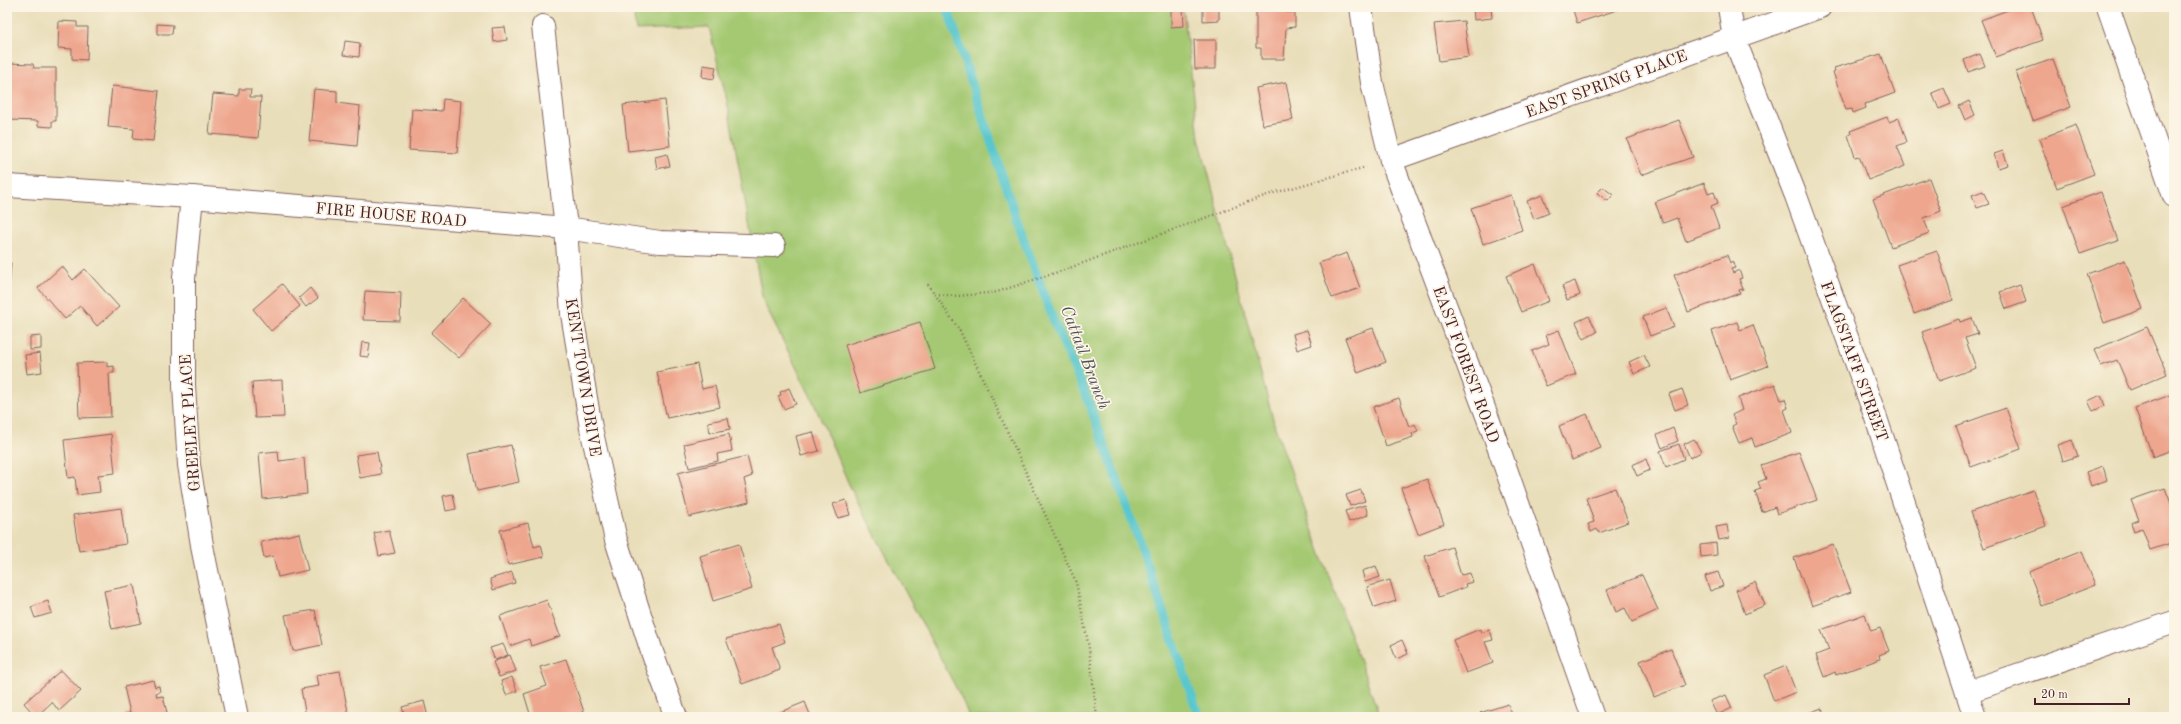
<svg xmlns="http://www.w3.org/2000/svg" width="2181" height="724" viewBox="0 0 2181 724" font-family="'Old Standard TT',serif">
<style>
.green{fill:#a5c973;stroke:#78744f}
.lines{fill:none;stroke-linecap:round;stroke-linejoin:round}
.stream{stroke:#5ac7ce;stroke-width:9}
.building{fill:#eea68e}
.street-casing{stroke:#82625d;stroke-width:24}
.secondary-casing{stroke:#82625d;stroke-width:24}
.path{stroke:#82625d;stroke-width:2.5;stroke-dasharray:1 3;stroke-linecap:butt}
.street{stroke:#fff;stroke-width:22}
.secondary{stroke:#fff;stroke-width:22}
.labels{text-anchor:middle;stroke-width:3.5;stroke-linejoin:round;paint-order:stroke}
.street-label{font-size:16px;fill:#4a1f2b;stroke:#fcf5e5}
.water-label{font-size:17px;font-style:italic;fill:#4f515c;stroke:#fcf5e5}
</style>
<rect width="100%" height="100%" fill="#fcf5e5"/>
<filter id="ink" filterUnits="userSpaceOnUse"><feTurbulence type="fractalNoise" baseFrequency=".025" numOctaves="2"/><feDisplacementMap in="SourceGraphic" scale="8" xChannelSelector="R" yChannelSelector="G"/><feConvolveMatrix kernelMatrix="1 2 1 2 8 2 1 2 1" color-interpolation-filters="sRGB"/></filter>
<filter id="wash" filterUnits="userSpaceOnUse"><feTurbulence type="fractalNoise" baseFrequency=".012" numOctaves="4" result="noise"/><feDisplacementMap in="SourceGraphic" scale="16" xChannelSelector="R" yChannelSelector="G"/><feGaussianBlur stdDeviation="0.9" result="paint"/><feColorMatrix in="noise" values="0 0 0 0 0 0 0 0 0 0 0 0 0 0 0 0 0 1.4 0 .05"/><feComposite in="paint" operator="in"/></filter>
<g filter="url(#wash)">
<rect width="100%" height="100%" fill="#e9deba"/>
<path class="green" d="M633,7H1183L1199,138L1275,427L1380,717H969L962,699L851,489L812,399L763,301L727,101L709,27L636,30Z"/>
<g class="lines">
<path class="stream" d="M947,7L1017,221L1053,319L1089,403L1134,526L1199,717"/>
</g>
<g id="blocks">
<g class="building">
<path d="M1203,7H1219V20L1203,21Z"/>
<path d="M1258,7H1285V12H1295V27L1286,28L1284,59H1261V48H1256V11L1258,12Z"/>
<path d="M1473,7H1491L1492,18L1474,20Z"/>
<path d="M1572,7H1626L1577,23Z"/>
<path d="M2016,7H2031L2043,40L1996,57L1981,20Z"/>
<path d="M1183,8L1184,26L1171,27V9Z"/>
<path d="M59,21L77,22V27H88L87,60L72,59V49L58,48Z"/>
<path d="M1464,21L1469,57L1439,61L1434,24Z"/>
<path d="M157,24L173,25L172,34H157Z"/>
<path d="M505,27L507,40L494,42L492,28Z"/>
<path d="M1194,40H1216V69H1195Z"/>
<path d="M345,41L360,43L359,57L343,55Z"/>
<path d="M1881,54L1895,93L1865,104L1866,108L1853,113L1852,109L1846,110L1833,72L1835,71L1834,68Z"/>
<path d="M1980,54L1985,66L1968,72L1964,60Z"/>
<path d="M2053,59L2071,107L2033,121L2016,72Z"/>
<path d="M8,63L33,64L34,68H56V121H52V127L38,126V121L8,120Z"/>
<path d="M703,65L716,67L714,79L702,77Z"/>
<path d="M1286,82L1293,120L1263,125L1256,88Z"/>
<path d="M112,86L159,91L153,141L133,139L134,129L108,127Z"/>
<path d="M1944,88L1951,104L1939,109L1932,93Z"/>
<path d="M239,89H251L250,97H261L258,138L209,134L213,94L239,96Z"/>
<path d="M314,89L337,91V103L360,106L357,146L309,141Z"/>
<path d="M443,99L461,101L457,153L409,150L412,109L442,111Z"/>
<path d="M665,100L670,146L628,151L623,105Z"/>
<path d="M1969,101L1975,115L1965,120L1959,106Z"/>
<path d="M1887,117L1889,122L1899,118L1907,142L1897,146L1905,166L1868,180L1859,156L1855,157L1848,135L1851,134L1850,131Z"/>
<path d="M1679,120L1693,157L1641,175L1627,139Z"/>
<path d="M2076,125L2094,174L2057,188L2039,139Z"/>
<path d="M2003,151L2008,165L1998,168L1994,154Z"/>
<path d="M667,154L670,166L657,169L655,157Z"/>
<path d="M1929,178L1941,211L1924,218L1929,233L1891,247L1873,199Z"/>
<path d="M1704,183L1708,194L1714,192L1718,203L1711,206L1719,228L1686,241L1677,218L1663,223L1655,202Z"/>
<path d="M1603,187L1613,195L1608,201L1597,193Z"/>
<path d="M1983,191L1989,204L1977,208L1972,195Z"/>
<path d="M2101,192L2118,241L2080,254L2063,206Z"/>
<path d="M1511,195L1522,230L1483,244L1471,208Z"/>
<path d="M1542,195L1549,213L1534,219L1527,201Z"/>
<path d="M1937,251L1953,300L1914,314L1897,265Z"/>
<path d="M1347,253L1360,288L1332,298L1319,263Z"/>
<path d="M1727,255L1730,263L1732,261L1735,268L1731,269L1733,273L1739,270L1742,278L1739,279L1743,289L1739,290L1740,293L1688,312L1674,275Z"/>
<path d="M2125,260L2143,309L2104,323L2087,274Z"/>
<path d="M7,263H11L9,291H7Z"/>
<path d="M1535,264L1549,301L1521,312L1506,276Z"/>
<path d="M62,266L73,280L85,269L119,307L97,326L80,306L65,319L38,288Z"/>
<path d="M1575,281L1580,295L1567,300L1562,286Z"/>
<path d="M282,284L300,306L271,331L253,309Z"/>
<path d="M2020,285L2026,302L2006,309L2000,292Z"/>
<path d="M310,288L318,298L306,307L299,298Z"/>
<path d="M365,291L401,293L400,321L363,320Z"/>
<path d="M463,298L491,324L459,358L431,333Z"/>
<path d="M1666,308L1674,327L1650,336L1643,317Z"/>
<path d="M1589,316L1597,332L1584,339L1576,322Z"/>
<path d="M1972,318L1978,334L1965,338L1976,368L1939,381L1922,332L1959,319L1960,322Z"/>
<path d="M920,322L935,369L860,393L845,345Z"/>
<path d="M1737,322L1740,330L1753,325L1768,366L1730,380L1712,331Z"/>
<path d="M2147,327L2167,374L2130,390L2117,360L2101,366L2094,350Z"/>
<path d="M1373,328L1386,362L1358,373L1345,338Z"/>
<path d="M1307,330L1312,345L1297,350L1293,334Z"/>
<path d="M1559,330L1576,374L1546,386L1532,351L1549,344L1546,335Z"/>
<path d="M41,336V349L30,350V337Z"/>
<path d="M362,342L370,343L368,357L360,356Z"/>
<path d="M40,353L42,372L27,374L25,355Z"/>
<path d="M1644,355L1650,367L1634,374L1629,362Z"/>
<path d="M107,362V367L114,366V373H109L111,417L79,418L77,363Z"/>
<path d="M697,364L702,389L715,386L720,407L667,418L657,372Z"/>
<path d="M282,380L284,417L255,418L252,382Z"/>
<path d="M1775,384L1781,400L1785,399L1788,408L1784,410L1792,433L1755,447L1752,438L1739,443L1732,426L1736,424L1732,415L1742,410L1738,398Z"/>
<path d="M789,388L796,404L784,409L778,396L781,395L780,392Z"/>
<path d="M1682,389L1688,405L1675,410L1669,394Z"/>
<path d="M2173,394L2174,449L2153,457L2135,408Z"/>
<path d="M2101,395L2105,406L2093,411L2088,401Z"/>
<path d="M1399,398L1409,427L1415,424L1418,431L1412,433L1413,437L1386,446L1373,407Z"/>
<path d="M2006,408L2021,449L1971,467L1956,426Z"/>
<path d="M1587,414L1601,448L1572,460L1559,426Z"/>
<path d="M728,418L730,429L710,433L708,422Z"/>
<path d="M1673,428L1678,441L1662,448L1657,435Z"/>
<path d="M813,432L819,451L801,456L796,436Z"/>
<path d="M111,434L115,473L98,475L100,492L77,495L75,477L68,478L64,440Z"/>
<path d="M729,434L732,451L717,454L718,461L689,468L684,444Z"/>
<path d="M1694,439L1701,452L1690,458L1684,444Z"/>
<path d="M2072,440L2078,456L2063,461L2058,445Z"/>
<path d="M1679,444L1684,459L1666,467L1660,451Z"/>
<path d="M511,445L519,482L477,491L469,454Z"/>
<path d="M278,451L279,461L304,458L307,494L263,499L259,453Z"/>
<path d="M377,452L381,474L360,478L356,455Z"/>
<path d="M1799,452L1817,500L1777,514L1775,507L1762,512L1755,491L1761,489L1758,482L1766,479L1761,465Z"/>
<path d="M747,456L752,476L744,479L749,502L689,517L678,473Z"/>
<path d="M1646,459L1650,470L1637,476L1632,465Z"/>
<path d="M2103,466L2107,480L2091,486L2086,472Z"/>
<path d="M1427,479L1444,524L1418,534L1401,488Z"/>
<path d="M1615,488L1628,522L1599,533L1597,529L1591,532L1588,524L1594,522L1586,498Z"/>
<path d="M2165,488L2172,506L2174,505V542L2150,550L2142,528L2134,531L2131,523L2139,520L2131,500Z"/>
<path d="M1361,490L1365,501L1350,506L1346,495Z"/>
<path d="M2033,490L2046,526L1984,548L1971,512Z"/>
<path d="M453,494L456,509L446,511L443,496Z"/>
<path d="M846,500L850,515L838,518L833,504Z"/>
<path d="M1365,505L1368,515L1349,522L1345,511Z"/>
<path d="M121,508L126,544L79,551L73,515Z"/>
<path d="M528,523L534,547L541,545L544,557L508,565L500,530Z"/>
<path d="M1727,525L1729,538L1719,540L1716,527Z"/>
<path d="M389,530L395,553L379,556L374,533Z"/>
<path d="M299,533L308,570L278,577L273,556L264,558L261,542Z"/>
<path d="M1716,543L1717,555L1701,557L1700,545Z"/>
<path d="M739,544L752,589L713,601L700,556Z"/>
<path d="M1833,544L1851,592L1812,606L1794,558Z"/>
<path d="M1452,547L1461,575L1470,573L1473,582L1465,584L1466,587L1439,597L1425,556Z"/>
<path d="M2082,551L2095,585L2042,606L2029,572Z"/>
<path d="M1376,566L1380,577L1365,582L1362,571Z"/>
<path d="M512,572L515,583L493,590L490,579Z"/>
<path d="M1718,572L1723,586L1710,591L1705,576Z"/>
<path d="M1642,575L1658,610L1632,622L1625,608L1616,612L1607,590Z"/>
<path d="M1390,580L1396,601L1374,608L1367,587Z"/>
<path d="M1755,582L1765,605L1745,614L1736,590Z"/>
<path d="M134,585L141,623L112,629L104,591Z"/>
<path d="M547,600L560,636L531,646L529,639L510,646L500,616Z"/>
<path d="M48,601L52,613L35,618L31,607Z"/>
<path d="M315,610L322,645L293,651L285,615Z"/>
<path d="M1865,614L1871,631L1880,628L1889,651L1879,655L1880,659L1836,675L1835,672L1824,677L1816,655L1829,650L1821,630Z"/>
<path d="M779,624L785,642L772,647L780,670L742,684L726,639Z"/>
<path d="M1480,629L1481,633L1490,630L1493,640L1485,642L1493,663L1466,673L1453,640Z"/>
<path d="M1402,640L1408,654L1396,659L1391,645Z"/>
<path d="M503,644L508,655L495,660L490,648Z"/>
<path d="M1671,649L1685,685L1654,697L1640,661Z"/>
<path d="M510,655L516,671L499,677L493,662Z"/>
<path d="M566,659L584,712L569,717H531L524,694L547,686L540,667Z"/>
<path d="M1786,666L1796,692L1774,701L1764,675Z"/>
<path d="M61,670L81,691L59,711L52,702L36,717L24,703Z"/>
<path d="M340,671L349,717H306L301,689L319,686L317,675Z"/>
<path d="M512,677L517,691L506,695L501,681Z"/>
<path d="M153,680L155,687L159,686L160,692L156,693L157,697L163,696L168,717H126L125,714L130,713L124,687Z"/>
<path d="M1726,695L1732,708L1717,715L1710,701Z"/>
<path d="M424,701L428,717H405L402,707Z"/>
<path d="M805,702L811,717H768Z"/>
<path d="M1508,704L1513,717H1482L1480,713Z"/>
<path d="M1822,708L1825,717H1797Z"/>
</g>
</g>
</g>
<g filter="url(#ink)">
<use href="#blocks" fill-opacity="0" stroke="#82625d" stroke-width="1"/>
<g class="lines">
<g class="street-casing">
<g id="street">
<path d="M1361,7L1372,83L1391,160L1493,432L1593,717"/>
<path d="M2108,7L2174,196"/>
<path d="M543,26L566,228L572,314L591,428L616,540L652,652L676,717"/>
<path d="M1391,160L1820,7"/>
<path d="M7,186L192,197L566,228L660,242L774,246"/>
<path d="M192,197L184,278V386L189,465L203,551L237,717"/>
<path d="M1967,692L2174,622"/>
</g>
</g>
<g class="secondary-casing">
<path id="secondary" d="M1729,7L1734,38L1796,196L1874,412L1975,717"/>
</g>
<g class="path">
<path d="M928,284L960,331L998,411L1076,582L1089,648L1097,717"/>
<path d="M935,294L958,296L997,292L1064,270L1267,195L1366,167"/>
</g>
<use href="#street" class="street"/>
<use href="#secondary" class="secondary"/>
</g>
</g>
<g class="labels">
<g class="street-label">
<text transform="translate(1606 83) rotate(-20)" y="6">EAST SPRING PLACE</text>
<text transform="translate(391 214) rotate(5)" y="6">FIRE HOUSE ROAD</text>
<text transform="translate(1855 361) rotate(70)" y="6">FLAGSTAFF STREET</text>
<text transform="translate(1467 364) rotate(70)" y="6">EAST FOREST ROAD</text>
<text transform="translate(584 377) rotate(81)" y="6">KENT TOWN DRIVE</text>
<text transform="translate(189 423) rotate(-94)" y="6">GREELEY PLACE</text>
</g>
<g class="water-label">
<text transform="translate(1086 357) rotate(69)" y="6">Cattail Branch</text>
</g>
</g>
<rect width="2181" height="724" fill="none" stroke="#fcf5e5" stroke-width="24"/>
<path d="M2035 698v6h94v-6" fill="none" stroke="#4a1f2b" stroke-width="2"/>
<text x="2041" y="698" font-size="12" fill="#4a1f2b" stroke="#fcf5e5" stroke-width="3" paint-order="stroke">20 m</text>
</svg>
